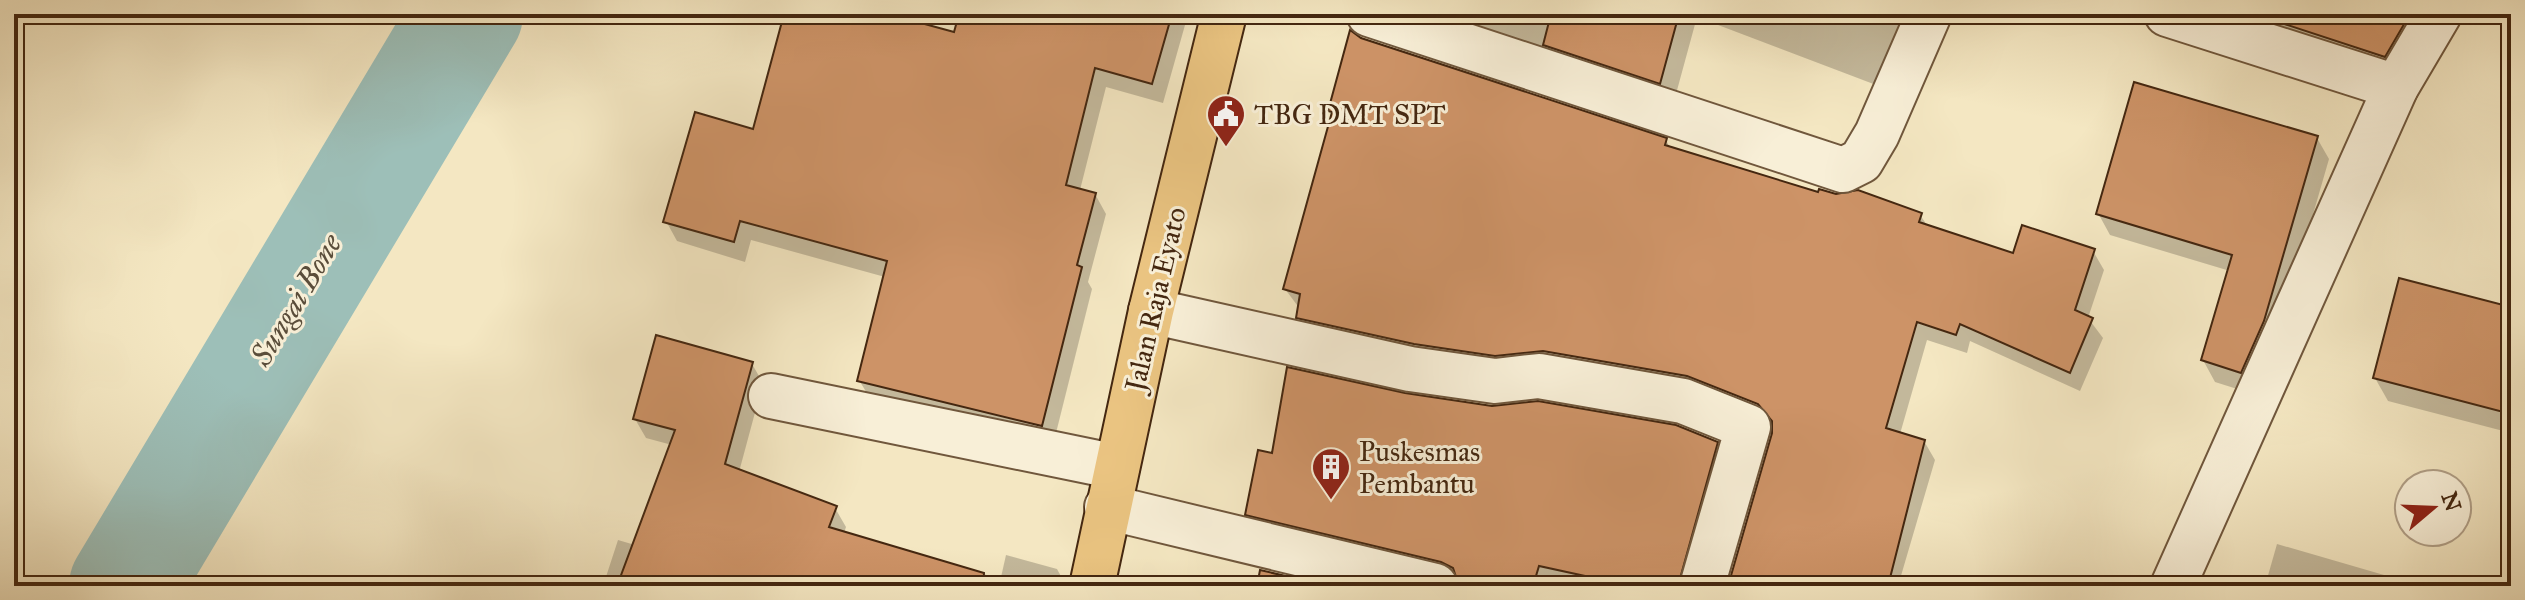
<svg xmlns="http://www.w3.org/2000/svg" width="2525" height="600" viewBox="0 0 2525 600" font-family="'IM FELL Great Primer',serif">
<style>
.shadow{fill:#0003}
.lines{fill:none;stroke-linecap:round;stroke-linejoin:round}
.river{stroke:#9dbfb8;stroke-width:112}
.building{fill:#cd9367;stroke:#442710;stroke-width:2}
.minor-casing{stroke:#70573c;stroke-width:48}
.primary-casing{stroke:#442710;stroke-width:48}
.minor{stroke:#f8efd7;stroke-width:44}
.primary{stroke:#eac481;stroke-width:44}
.labels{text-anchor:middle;stroke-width:6;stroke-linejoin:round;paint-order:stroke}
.poi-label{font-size:28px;fill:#442710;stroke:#f8efd7;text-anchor:start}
.street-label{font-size:28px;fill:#442710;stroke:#f8efd7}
.water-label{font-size:30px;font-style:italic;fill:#5a4d3a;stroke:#f8efd7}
</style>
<rect width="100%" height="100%" fill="#f4e7c2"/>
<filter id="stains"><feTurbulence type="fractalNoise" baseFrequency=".0025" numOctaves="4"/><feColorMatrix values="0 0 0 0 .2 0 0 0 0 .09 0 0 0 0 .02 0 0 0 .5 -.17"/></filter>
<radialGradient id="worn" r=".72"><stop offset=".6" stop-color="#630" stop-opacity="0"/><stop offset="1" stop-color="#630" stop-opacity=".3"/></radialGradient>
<g class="shadow">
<path d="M786,14H880L956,34L961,14H1185L1187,18L1163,103L1106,87L1080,190L1095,194L1106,214L1088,282L1092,289L1053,445L871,400L859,380L885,277L751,240L745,262L677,241L666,221L755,131Z"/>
<path d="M1399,14H1913L1884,88L1697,17L1673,105Z"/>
<path d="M2223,14H2431L2397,77Z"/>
<path d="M1360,40L1666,140L1670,148L1820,194L1920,215L1927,225L2014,255L2093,251L2104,270L2088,318L2103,338L2080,391L1970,341L1967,353L1927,340L1900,434L1924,441L1935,460L1898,586H1730L1774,427L1771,423L1699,395L1309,336L1298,318L1300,309L1285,289L1333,116L1330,110Z"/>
<path d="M2317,138L2329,159L2276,343L2253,394L2215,382L2203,360L2230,271L2110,235L2098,213Z"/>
<path d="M2511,309V433L2388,401L2375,378Z"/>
<path d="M752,364L763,383L739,472L835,508L846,527L844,533L990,576L996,586H603L618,540L635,545L672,445L646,438L635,419Z"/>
<path d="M1404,395L1716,443L1727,462L1691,586H1461L1453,580L1258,533L1247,514L1273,456Z"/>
<path d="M2277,544L2384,575L2391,586H2265Z"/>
<path d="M1006,555L1057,569L1063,580L1061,586H999Z"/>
</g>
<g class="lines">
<path class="river" d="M125,586L467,14"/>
</g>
<g class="building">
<path d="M784,14H888L954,32L959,14H1172L1152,84L1095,68L1066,185L1096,193L1077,265L1082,267L1042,426L857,381L887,261L740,221L734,242L663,222L695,112L753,129Z"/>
<path d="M1551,14H1679L1660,84L1543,45Z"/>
<path d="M2254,14H2410L2385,57Z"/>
<path d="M1350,30L1361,38L1667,138L1665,145L1818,192L1819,189L1836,194L1858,190L1922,213L1919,222L2013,253L2022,225L2095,249L2075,310L2093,318L2070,373L1960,324L1956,335L1917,322L1886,428L1925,440L1888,586H1728L1772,433V421L1758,404L1687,376L1543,351L1495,356L1414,344L1296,318L1300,294L1283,289L1332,112L1328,111Z"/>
<path d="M2134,82L2318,136L2264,321L2241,373L2201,360L2232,255L2096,214Z"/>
<path d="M2399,278L2511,307V414L2373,378Z"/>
<path d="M656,335L753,362L725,464L837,506L829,527L984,573L983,586H617L675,430L633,419Z"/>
<path d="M1287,367L1405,393L1492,406L1538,401L1676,425L1718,442L1678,586H1631L1539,566L1533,586H1459L1453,568L1441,562L1245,515L1258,450L1272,453Z"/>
<path d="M1260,570L1328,586H1257Z"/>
</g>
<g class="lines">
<g class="minor-casing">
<g id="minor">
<path d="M1369,14L1843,170L1861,161L1877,134L1929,14"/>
<path d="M2167,14L2396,87"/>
<path d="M1151,311L1410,369L1495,381L1539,376L1683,401L1748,427L1702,586"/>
<path d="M771,396L1117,467"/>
<path d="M1107,507L1435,586"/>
<path d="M2173,586L2396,87L2439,14"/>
</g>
</g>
<g class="primary-casing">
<path id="primary" d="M1092,586L1151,311L1224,14"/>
</g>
<use href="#minor" class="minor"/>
<use href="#primary" class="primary"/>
</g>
<defs>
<g id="civic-pin" transform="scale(2)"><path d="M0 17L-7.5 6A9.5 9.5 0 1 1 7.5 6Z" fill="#8f2418" stroke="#f8efd7"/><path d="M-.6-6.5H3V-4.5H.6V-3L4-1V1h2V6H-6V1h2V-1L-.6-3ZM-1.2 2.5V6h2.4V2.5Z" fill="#fff"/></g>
<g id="building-pin" transform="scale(2)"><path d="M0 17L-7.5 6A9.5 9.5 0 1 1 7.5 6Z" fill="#8f2418" stroke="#f8efd7"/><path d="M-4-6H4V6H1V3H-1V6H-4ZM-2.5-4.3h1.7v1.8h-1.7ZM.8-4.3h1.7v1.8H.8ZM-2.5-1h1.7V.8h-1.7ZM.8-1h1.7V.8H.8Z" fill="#fff"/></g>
</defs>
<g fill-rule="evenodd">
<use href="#civic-pin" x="1226" y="114"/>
<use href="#building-pin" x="1331" y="467"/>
</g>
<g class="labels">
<g class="poi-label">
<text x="1254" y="124">TBG DMT SPT</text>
<text x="1359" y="461">Puskesmas<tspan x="1359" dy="32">Pembantu</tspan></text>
</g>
<g class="street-label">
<text transform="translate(1155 299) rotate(-77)" y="10">Jalan Raja Eyato</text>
</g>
<g class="water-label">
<text transform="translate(296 300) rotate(-59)" y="10">Sungai Bone</text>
</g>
</g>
<rect width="2525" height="600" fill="none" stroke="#f4e7c2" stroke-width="48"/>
<rect x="16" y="16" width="2493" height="568" fill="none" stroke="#442710" stroke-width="4"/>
<rect x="24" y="24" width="2477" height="552" fill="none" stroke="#442710" stroke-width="2"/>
<g transform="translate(2433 508) rotate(71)"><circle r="38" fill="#f8efd7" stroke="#b09f87" stroke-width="2"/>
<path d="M0-6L14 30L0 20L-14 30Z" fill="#8f2418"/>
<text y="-12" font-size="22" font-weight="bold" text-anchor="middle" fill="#442710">N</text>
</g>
<rect width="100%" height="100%" filter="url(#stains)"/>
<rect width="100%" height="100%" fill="url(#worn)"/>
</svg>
